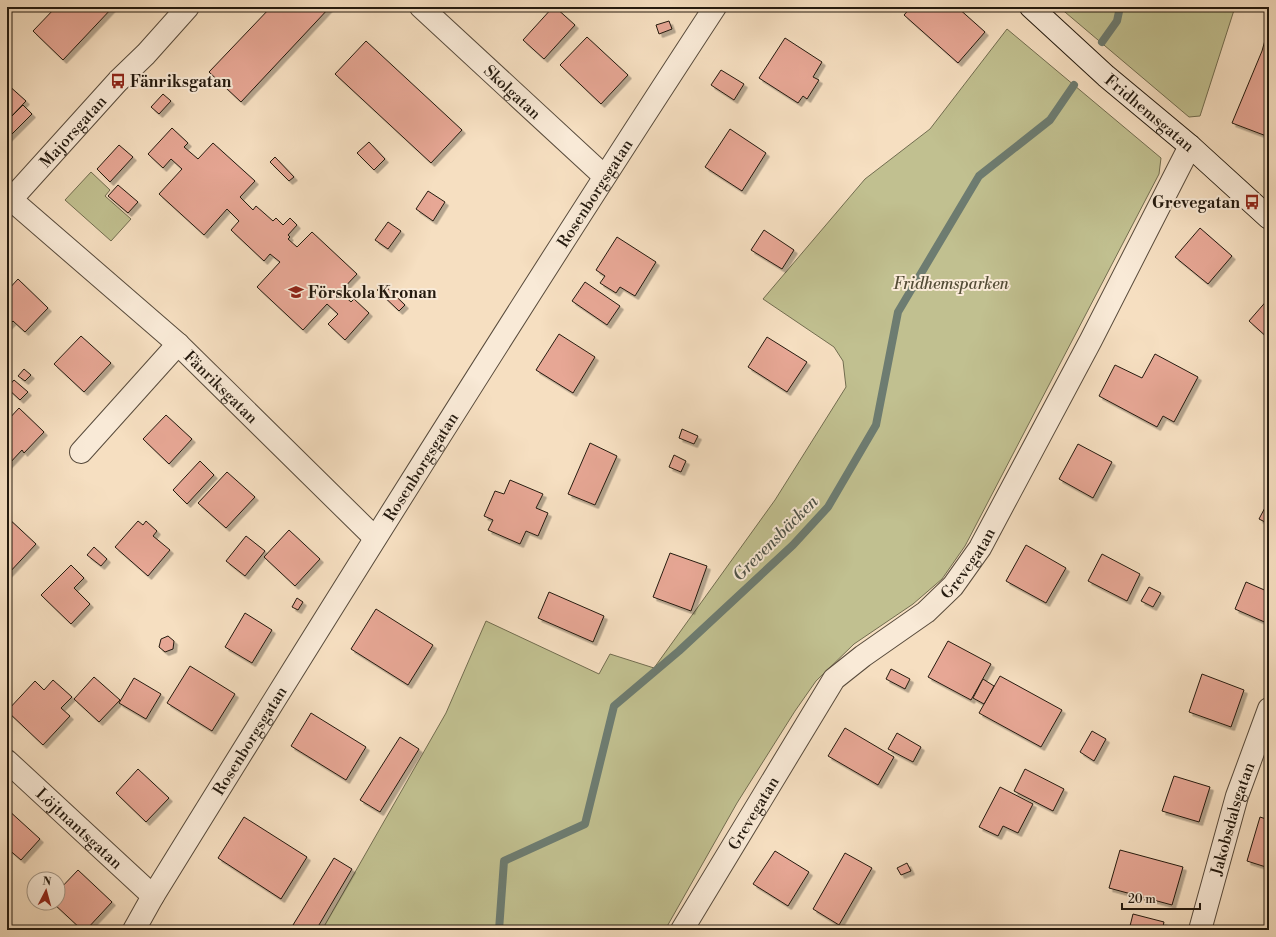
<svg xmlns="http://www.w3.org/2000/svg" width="1276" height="937" viewBox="0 0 1276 937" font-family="'Libre Bodoni',serif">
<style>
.green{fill:#c1c090;stroke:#726d50}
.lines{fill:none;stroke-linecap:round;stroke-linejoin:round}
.stream{stroke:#6d7c71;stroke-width:8}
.building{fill:#e7a795;stroke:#241a0f;filter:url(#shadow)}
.street-casing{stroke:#584b3c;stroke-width:24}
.secondary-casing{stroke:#241a0f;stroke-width:24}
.street{stroke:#f9ead7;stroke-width:22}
.secondary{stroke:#f9ead7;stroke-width:22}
.labels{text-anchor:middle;stroke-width:4;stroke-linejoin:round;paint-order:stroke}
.poi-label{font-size:16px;font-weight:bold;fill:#241a0f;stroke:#f9ead7;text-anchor:start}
.street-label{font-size:16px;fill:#241a0f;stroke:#f9ead7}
.park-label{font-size:16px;font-style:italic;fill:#534c36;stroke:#f9ead7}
.water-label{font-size:17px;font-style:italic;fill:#4e5348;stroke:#f9ead7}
</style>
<defs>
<filter id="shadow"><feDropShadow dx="3.5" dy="3.5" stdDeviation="0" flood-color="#0004"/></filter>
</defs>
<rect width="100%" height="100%" fill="#f6dfc1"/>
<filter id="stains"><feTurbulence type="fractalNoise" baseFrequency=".005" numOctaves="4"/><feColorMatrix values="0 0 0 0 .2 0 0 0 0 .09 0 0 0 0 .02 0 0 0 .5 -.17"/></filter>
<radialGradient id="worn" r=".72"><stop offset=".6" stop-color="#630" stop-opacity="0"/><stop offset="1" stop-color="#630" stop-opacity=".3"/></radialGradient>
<g class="green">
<path d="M1059,7H1235L1200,116L1189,117Z"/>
<path d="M1007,29L1161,158L1159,174L965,546L942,579L913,604L854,644L816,681L795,711L737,803L665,930H322L446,713L486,621L599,674L610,654L654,668L775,500L846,387L843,361L834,347L763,299L865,179L930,129Z"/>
<path d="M91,172L110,190L105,196L131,219L111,241L65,200Z"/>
</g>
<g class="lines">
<g class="stream">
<path d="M1102,42L1117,21L1120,7"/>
<path d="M499,930L504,861L585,824L614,706L679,651L793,545L828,507L876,425L898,312L979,176L1050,120L1074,85"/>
</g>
</g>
<g class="building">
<path d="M56,7H113L63,60L33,31Z"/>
<path d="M271,7H330L241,102L209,72Z"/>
<path d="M553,7H555L575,25L544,59L523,40Z"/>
<path d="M911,7H957L985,32L958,63L904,15Z"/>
<path d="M669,21L672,29L659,34L656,25Z"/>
<path d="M1269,26V137L1232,123L1262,51Z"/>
<path d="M587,37L628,75L601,104L560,65Z"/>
<path d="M785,38L822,62L813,77L819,80L807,99L803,96L798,103L759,78Z"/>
<path d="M366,41L462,130L431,163L335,74Z"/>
<path d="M721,70L744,84L734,100L711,85Z"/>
<path d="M7,84L26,101L7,121Z"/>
<path d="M163,94L171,101L159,114L151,107Z"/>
<path d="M23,105L32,114L7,139V121Z"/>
<path d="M172,128L188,143L184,147L198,159L213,143L255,181L240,197L253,210L256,206L273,221L276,218L283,225L290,218L297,225L288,235L290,237L288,239L297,247L312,232L357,274L340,292L351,302L354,299L369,313L345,340L328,324L338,314L327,304L303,330L257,287L280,262L270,254L264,261L231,230L239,221L227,209L204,235L159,194L182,169L171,159L163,168L148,154Z"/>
<path d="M730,129L766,153L742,191L705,167Z"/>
<path d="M369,142L385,159L374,170L357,153Z"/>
<path d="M119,145L133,157L110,182L97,169Z"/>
<path d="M275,157L294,177L289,181L270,162Z"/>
<path d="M118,185L138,202L128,213L108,196Z"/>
<path d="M428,191L445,202L433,221L416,209Z"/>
<path d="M388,222L401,231L388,249L375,240Z"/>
<path d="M1200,228L1232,256L1208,284L1175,257Z"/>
<path d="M764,230L794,250L782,269L751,250Z"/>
<path d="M617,237L656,262L635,296L620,287L616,293L600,283L605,276L596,270Z"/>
<path d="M18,279L48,308L25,332L13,321L7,327V291Z"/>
<path d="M585,282L620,306L607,325L572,301Z"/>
<path d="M383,284L405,305L399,311L377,290Z"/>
<path d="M1269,298V339L1249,321Z"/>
<path d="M559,334L595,357L573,393L536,370Z"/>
<path d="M81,336L111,363L84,392L54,364Z"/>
<path d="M767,337L807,362L787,392L748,367Z"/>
<path d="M1155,354L1198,377L1174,422L1163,416L1157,427L1099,396L1115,365L1142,378Z"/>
<path d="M24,369L31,375L25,381L18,376Z"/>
<path d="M14,380L28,392L20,400L7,388Z"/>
<path d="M19,408L44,432L24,453L22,450L7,466V421Z"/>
<path d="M166,415L192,439L169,464L143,439Z"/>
<path d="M682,429L698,436L694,444L679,438Z"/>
<path d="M590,443L617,456L595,505L568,494Z"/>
<path d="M1078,444L1112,462L1093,498L1059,479Z"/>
<path d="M674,455L686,461L681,472L669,467Z"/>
<path d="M200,461L214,475L187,504L173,490Z"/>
<path d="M227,472L255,497L226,528L198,503Z"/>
<path d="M510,480L543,494L536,508L548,513L538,536L526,531L520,544L488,530L493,520L484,516L495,491L504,494Z"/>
<path d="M1269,500V524L1259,519Z"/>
<path d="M7,517L36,544L7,575Z"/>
<path d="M138,521L143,525L146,521L157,531L153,536L170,550L148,576L115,547Z"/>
<path d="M289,530L320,559L295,586L264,557Z"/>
<path d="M246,536L265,551L245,576L226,561Z"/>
<path d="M1026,545L1066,568L1046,603L1006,581Z"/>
<path d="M94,547L107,559L101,566L87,555Z"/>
<path d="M670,553L707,566L691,611L653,597Z"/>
<path d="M1102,554L1140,574L1127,601L1088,581Z"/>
<path d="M71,565L84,578L74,588L90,604L71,624L41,595Z"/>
<path d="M1246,582L1269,592V624L1235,609Z"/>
<path d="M1149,587L1161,593L1153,607L1141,601Z"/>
<path d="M549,592L604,616L593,642L538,618Z"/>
<path d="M297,598L303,602L298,610L292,607Z"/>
<path d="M376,609L433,645L408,685L351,649Z"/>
<path d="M245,613L272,630L252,663L225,647Z"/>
<path d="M168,636L174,641L173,649L165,652L159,647L161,639Z"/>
<path d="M948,641L991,664L971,700L928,677Z"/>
<path d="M190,666L235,694L212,731L167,703Z"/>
<path d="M891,669L910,679L905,689L886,679Z"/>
<path d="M1202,674L1244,690L1231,727L1189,712Z"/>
<path d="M1000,676L1062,710L1041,747L979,713Z"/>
<path d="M94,677L120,700L99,722L74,699Z"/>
<path d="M134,678L161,694L146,719L119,703Z"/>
<path d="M983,679L994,686L984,704L973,698Z"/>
<path d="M53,680L72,697L61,708L70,716L43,745L7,711L35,681L44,690Z"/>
<path d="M311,713L366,747L346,780L291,746Z"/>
<path d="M845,728L894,757L878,785L828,756Z"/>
<path d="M1092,731L1106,739L1094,761L1080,752Z"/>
<path d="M897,733L921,747L913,762L888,749Z"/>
<path d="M400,737L419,749L380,812L360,800Z"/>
<path d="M138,769L169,798L146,822L116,793Z"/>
<path d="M1025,769L1064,789L1053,811L1014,791Z"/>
<path d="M1174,776L1210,787L1199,822L1162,811Z"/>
<path d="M1000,787L1033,804L1018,833L1003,826L998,836L979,827Z"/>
<path d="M7,809L40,839L21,860L7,848Z"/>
<path d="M244,817L307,857L281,899L218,858Z"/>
<path d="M1260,817L1269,820V868L1247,861Z"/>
<path d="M1120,850L1183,867L1172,905L1109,888Z"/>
<path d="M775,851L809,872L788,906L753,884Z"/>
<path d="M845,853L872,868L839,925L813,909Z"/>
<path d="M334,858L352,869L316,930H301L293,925Z"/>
<path d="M907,863L911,871L901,875L897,868Z"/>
<path d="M78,870L112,902L86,930H82L53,903H58V891Z"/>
<path d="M1133,914L1164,922L1162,930H1129Z"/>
</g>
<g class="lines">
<g class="street-casing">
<g id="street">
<path id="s1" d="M421,7L604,176"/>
<path id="s2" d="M7,196L178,344L375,538"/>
<path id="s3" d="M7,204L118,81L146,54L188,7"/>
<path d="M81,452L178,344"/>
<path id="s4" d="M7,761L153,896"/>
<path id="s5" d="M134,930L153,896C337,598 523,300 715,7"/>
<path id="s6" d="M682,930L834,679L863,656L926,612L953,586L980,548L1091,340L1190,146"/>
<path id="s7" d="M1200,930L1237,796L1269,709"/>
</g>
</g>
<g class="secondary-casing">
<g id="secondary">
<path id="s8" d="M1031,7L1106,76L1190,146L1269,218"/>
</g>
</g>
<use href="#street" class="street"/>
<use href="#secondary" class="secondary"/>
</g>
<defs>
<g id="bus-bare" transform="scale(1.2)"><path d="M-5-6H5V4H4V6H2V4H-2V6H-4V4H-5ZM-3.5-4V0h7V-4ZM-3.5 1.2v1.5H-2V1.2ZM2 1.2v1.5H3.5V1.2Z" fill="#8f2418" stroke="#f9ead7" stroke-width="2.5" paint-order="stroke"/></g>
<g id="school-bare" transform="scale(1.2)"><path d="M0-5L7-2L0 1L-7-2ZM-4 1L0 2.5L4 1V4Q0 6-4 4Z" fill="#8f2418" stroke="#f9ead7" stroke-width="2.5" paint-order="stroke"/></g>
</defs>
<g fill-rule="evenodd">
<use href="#bus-bare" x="118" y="81"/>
<use href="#bus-bare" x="1252" y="202"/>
<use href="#school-bare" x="296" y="292"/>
</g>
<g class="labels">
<g class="poi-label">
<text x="130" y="87">Fänriksgatan</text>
<text x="1240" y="208" text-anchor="end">Grevegatan</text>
<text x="308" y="298">Förskola Kronan</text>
</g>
<g class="street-label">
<text dy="6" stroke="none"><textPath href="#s1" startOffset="125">Skolgatan</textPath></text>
<text dy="6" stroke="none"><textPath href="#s8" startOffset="159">Fridhemsgatan</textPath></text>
<text dy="6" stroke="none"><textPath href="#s3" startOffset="98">Majorsgatan</textPath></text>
<text dy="6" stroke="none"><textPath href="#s5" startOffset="869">Rosenborgsgatan</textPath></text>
<text dy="6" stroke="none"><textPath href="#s2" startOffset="287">Fänriksgatan</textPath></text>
<text dy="6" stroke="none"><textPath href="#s5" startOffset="545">Rosenborgsgatan</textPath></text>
<text dy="6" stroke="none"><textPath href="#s6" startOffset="472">Grevegatan</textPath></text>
<text dy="6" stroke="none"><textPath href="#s5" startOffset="222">Rosenborgsgatan</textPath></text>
<text dy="6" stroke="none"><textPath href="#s6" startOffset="137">Grevegatan</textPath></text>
<text dy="6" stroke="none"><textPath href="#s7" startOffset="116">Jakobsdalsgatan</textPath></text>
<text dy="6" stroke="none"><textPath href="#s4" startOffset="99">Löjtnantsgatan</textPath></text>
</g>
<g class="park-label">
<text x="951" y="289">Fridhemsparken</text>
</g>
<g class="water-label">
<text transform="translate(775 538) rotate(-45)" y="6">Grevensbäcken</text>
</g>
</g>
<rect width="1276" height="937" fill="none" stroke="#f6dfc1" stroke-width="24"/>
<rect x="8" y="8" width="1260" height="921" fill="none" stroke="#241a0f" stroke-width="2"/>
<rect x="12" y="12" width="1252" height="913" fill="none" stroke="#241a0f"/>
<g transform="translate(46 891) rotate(6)"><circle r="19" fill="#f9ead7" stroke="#a49787"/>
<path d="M0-3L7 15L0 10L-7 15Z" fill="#8f2418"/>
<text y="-6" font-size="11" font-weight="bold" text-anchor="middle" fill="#241a0f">N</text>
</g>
<path d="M1122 903v6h78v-6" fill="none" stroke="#241a0f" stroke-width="2"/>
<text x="1128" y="903" font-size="12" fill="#241a0f" stroke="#f9ead7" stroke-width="3" paint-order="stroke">20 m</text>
<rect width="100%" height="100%" filter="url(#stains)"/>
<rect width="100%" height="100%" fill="url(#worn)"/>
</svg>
